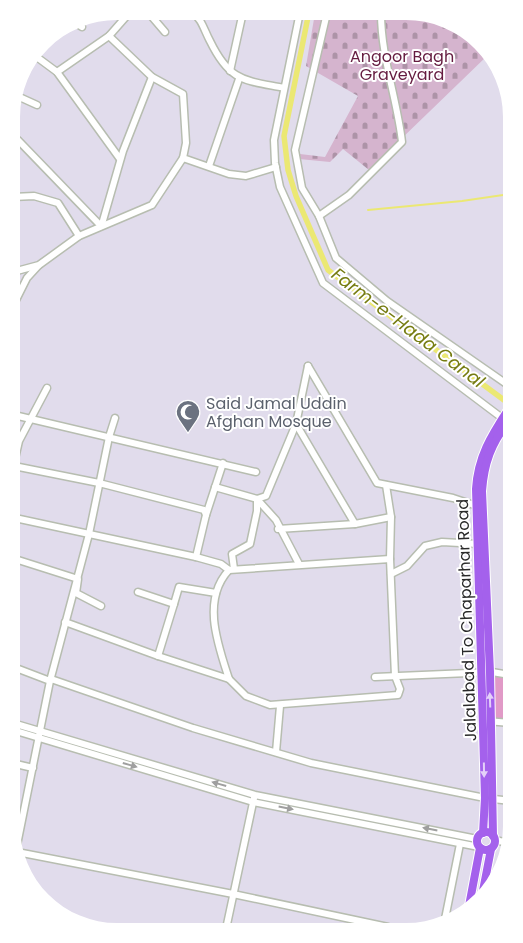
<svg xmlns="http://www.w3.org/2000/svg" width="523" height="943" viewBox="0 0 523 943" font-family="Poppins,sans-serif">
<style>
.cemetery{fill:url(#cemetery-stones)}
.park{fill:#e19ac7}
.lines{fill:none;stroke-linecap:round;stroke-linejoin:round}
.stream{stroke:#ebe873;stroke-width:2}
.canal{stroke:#ebe873;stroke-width:5.5}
.minor-casing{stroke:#b7bdb0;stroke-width:9}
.major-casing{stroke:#fff;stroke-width:10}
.minor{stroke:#fff;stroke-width:6}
.major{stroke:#a461ec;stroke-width:8}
.oneway{fill:#e4d0f9}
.oneway2{fill:#9f9f9f}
.labels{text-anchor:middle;stroke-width:4;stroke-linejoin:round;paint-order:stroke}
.park-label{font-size:16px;fill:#651c40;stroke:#fff}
.worship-label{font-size:16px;fill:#5b616d;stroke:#fff;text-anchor:start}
.street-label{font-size:16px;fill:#2a2a2a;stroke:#fff}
.water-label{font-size:18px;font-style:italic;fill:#767c12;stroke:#fff}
</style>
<defs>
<pattern id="cemetery-stones" width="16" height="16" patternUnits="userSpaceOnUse" patternTransform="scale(1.25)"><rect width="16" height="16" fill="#d5b4ce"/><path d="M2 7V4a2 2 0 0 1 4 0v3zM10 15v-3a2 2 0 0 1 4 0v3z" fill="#ad93a7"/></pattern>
</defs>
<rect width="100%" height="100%" fill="#e1dcec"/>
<path class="cemetery" d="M315,13H427L476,37L488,55L369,170L343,149L330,162L299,159L300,154L325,157L358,96L306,66Z"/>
<path class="park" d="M493,675L510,679L511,721L493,718Z"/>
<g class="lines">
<path class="stream" d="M368,210L462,201L503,195L507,192"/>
<path class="canal" d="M309,12L284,136L288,170L296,196L328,270L508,403"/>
<g class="minor-casing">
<g id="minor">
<path d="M147,11L165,32"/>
<path d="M192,12C202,19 204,30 210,41C230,82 244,80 284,88"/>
<path d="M300,12L274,140L275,163L280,187L323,283L506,421"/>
<path d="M381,13C381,57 397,99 402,142L349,195L319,216L336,258L387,301L508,385"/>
<path d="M73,21L82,27"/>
<path d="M109,36L152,77L183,94L186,143L183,158L229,174L246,176L276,167"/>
<path d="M34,55L57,72L120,159"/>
<path d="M230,71L243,12"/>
<path d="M57,72L109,36L131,11"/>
<path d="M15,95L37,105"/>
<path d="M12,139L18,140L101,226"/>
<path d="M209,166L239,79"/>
<path d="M13,197L34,196L58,203L79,236"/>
<path d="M319,216L302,188L295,150L327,13"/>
<path d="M102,224L123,151L152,77"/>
<path d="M13,272L39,265L79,236L152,205L183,158"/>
<path d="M13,306L27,278L38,266"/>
<path d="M308,366L377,483L453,498L477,506"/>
<path d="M14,415L256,472"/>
<path d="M296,424L355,524L391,517"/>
<path d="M14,463L19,441L47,388"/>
<path d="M14,466L99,483L204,510L206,515L196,557"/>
<path d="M386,485L391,517L390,559"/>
<path d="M215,487L257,499L276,520L299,564"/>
<path d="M206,515L223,463"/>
<path d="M15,518L196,557L221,564L229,570L390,559L395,676L400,689L398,695L270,705L246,696L229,679"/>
<path d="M278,529L355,524"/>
<path d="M15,559L78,579L76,593L101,606"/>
<path d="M234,569L232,554L250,544L257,511V499L266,496L296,424L308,366"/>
<path d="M391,574L407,566L425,546L442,542L478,544"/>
<path d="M138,592L174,604L179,587L216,593"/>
<path d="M65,622L158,656L229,679C218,645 201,600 229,570"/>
<path d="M158,656L174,604"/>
<path d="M16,668L50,681L17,845"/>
<path d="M375,677L492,672L510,675"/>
<path d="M51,679L193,728L311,763L485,798L511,801"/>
<path d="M50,681L89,534L109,437L115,418"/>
<path d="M487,721L511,723"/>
<path d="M16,724L255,795L477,839"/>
<path d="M16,731L253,802L479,847"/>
<path d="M276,752L280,706"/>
<path d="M16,764L33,768"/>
<path d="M495,840L508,843"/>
<path d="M17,852L233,894L388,927"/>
<path d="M444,924L460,844"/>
<path d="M226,929L254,798"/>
</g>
</g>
<g class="major-casing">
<g id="major">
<circle cx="486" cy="841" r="9"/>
<path d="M483,833L485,798L476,489C478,457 491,436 508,410"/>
<path d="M493,836L490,672L482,491C484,464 491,443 509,421"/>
<path d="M482,896L491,849"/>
<path d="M469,906L480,848"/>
</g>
</g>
<use href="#minor" class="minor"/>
<use href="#major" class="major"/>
</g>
<defs><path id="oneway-solid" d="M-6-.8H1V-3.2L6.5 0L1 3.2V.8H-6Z" transform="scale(1.25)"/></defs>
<g class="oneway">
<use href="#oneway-solid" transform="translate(490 700) rotate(-92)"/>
<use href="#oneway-solid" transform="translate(484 770) rotate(89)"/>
</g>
<g class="oneway2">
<use href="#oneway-solid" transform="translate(130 765) rotate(16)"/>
<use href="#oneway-solid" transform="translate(219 784) rotate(-164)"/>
<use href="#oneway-solid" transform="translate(286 808) rotate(11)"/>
<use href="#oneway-solid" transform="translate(430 829) rotate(-169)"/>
</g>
<defs>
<g id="mosque-pin" transform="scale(1.25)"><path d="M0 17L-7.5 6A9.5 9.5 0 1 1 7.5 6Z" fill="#6b7280" stroke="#fff"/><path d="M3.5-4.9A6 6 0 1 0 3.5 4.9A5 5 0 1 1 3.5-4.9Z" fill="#fff"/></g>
</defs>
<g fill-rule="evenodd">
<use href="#mosque-pin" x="188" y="412"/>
</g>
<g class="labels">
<g class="park-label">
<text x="402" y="62">Angoor Bagh<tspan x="402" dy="18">Graveyard</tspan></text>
</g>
<g class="worship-label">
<text x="206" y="409">Said Jamal Uddin<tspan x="206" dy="18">Afghan Mosque</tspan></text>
</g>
<g class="street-label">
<text transform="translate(466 620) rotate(-92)" y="6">Jalalabad To Chaparhar Road</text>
</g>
<g class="water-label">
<text transform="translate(408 328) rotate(37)" y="6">Farm-e-Hada Canal</text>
</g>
</g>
<path d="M0 0H523V943H0ZM117 20H406A97 97 0 0 1 503 117V826A97 97 0 0 1 406 923H117A97 97 0 0 1 20 826V117A97 97 0 0 1 117 20Z" fill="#fff" fill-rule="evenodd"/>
</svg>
